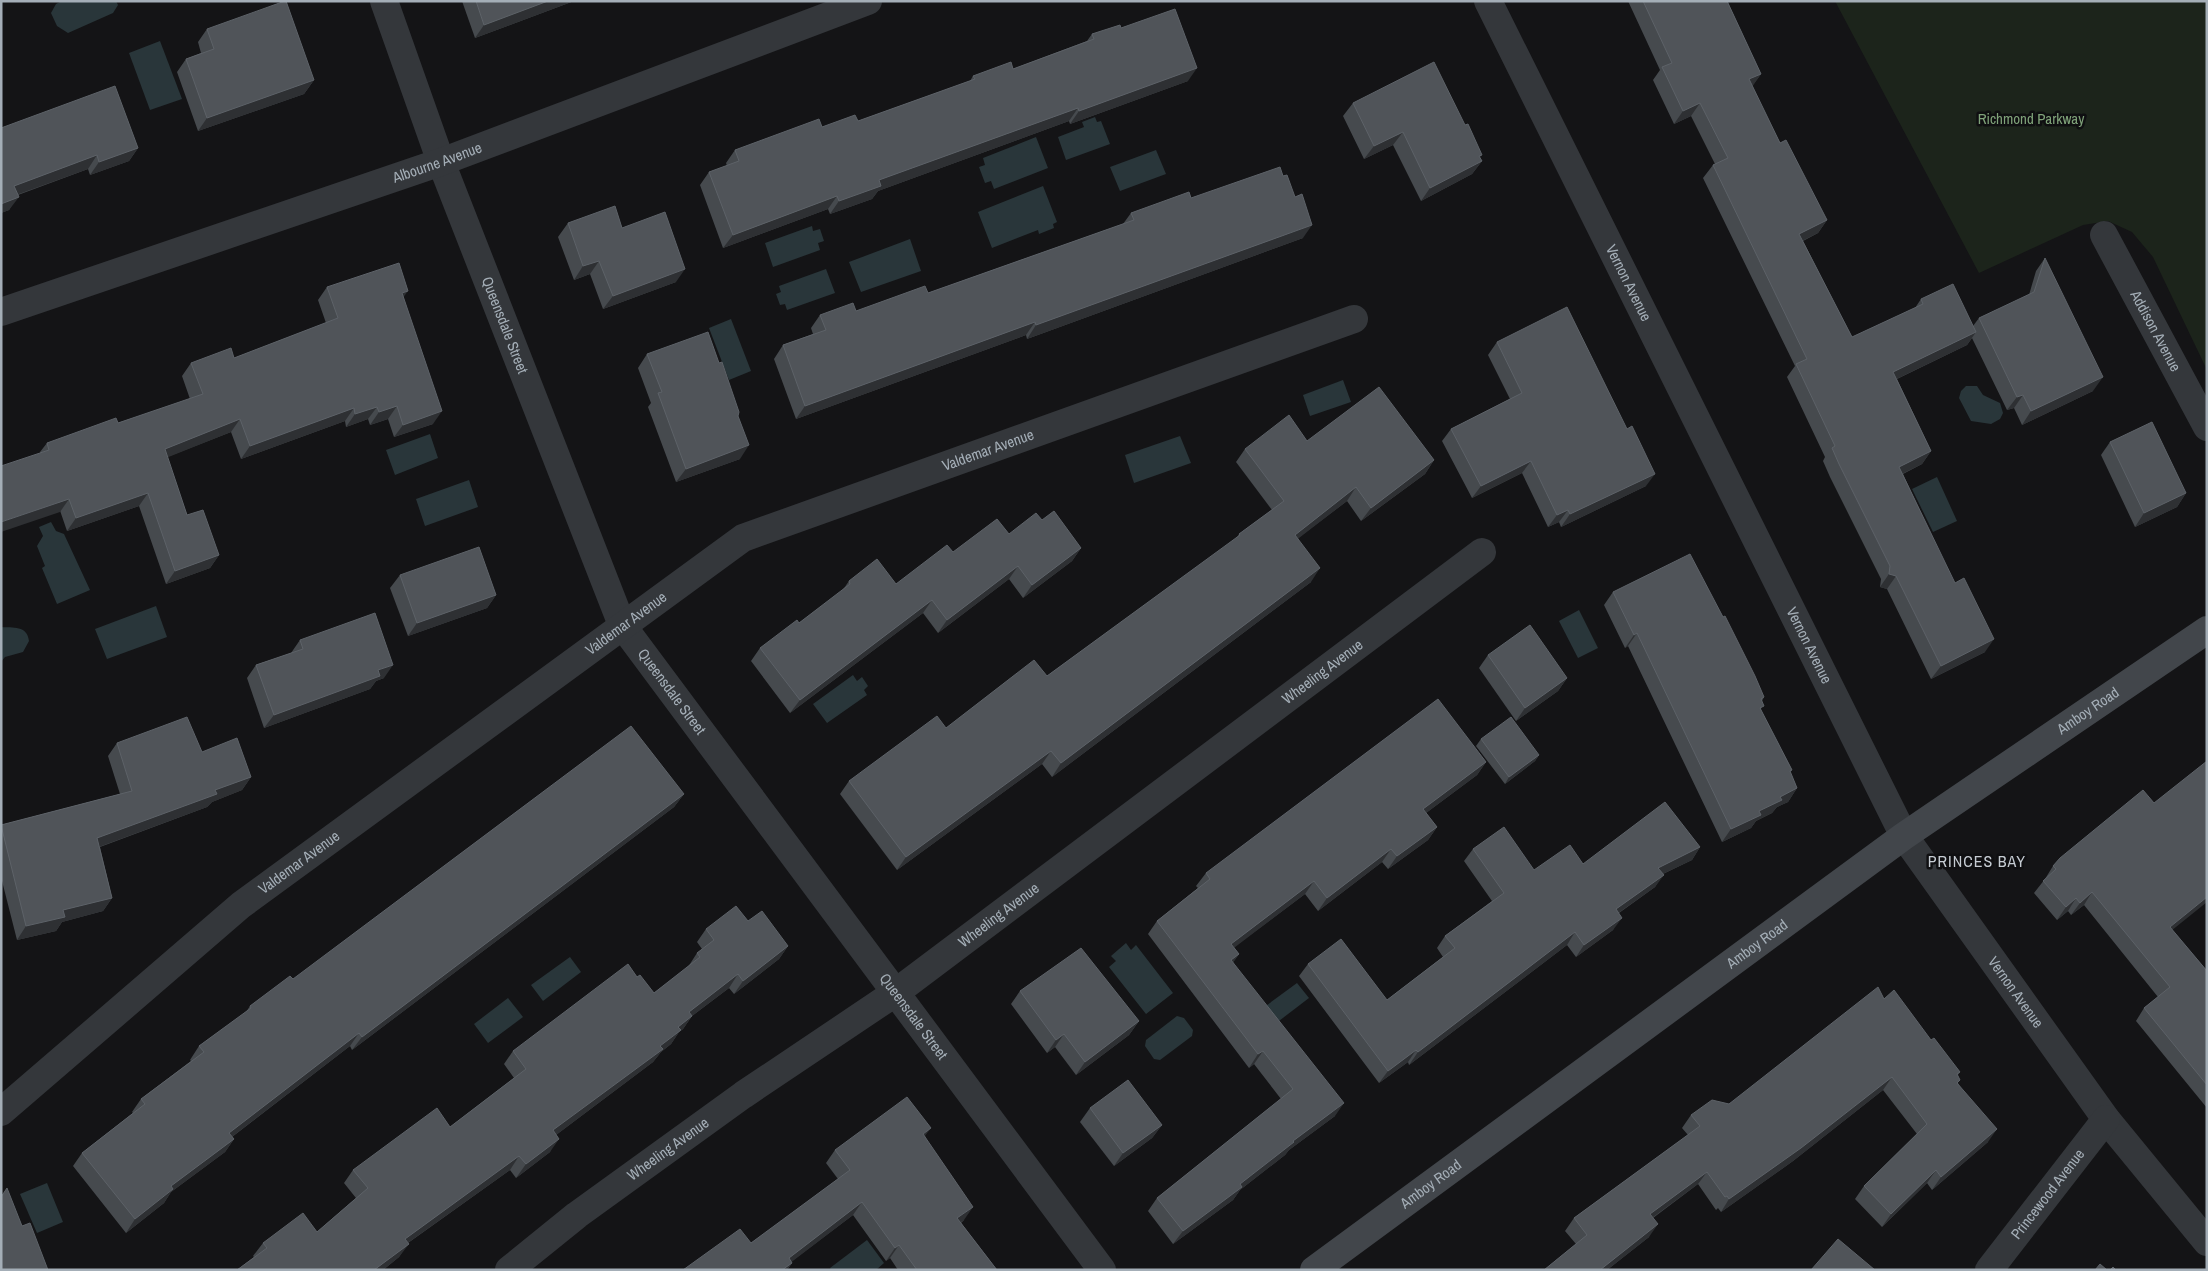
<svg xmlns="http://www.w3.org/2000/svg" width="2208" height="1271" viewBox="0 0 2208 1271" font-family="'Archivo Narrow',sans-serif">
<style>
.green{fill:#1c241b}
.water{fill:#29363a}
.lines{fill:none;stroke-linecap:round;stroke-linejoin:round}
.minor{stroke:#34373b;stroke-width:28}
.secondary{stroke:#42464b;stroke-width:28}
.wall{fill:#464a4e}
.shaded-wall{fill:#2e3033}
.building{fill:#505459;stroke:#5d6268}
.labels{text-anchor:middle;stroke-width:5;stroke-linejoin:round;paint-order:stroke}
.park-label{font-size:15px;fill:#80a37a;stroke:#0f0f11}
.street-label{font-size:15px;fill:#a4aeb7;stroke:#0f0f11}
.neighbourhood-label{font-size:16px;letter-spacing:1px;fill:#c6ccd3;stroke:#0f0f11}
</style>
<rect width="100%" height="100%" fill="#141416"/>
<path class="green" d="M1835,1H2207V370L2153,257L2132,232L2108,221L2083,225L1979,273Z"/>
<g class="water">
<path d="M62,1H116L118,5L113,13L68,33L57,26L51,13L56,4Z"/>
<path d="M160,41L182,99L150,110L129,53Z"/>
<path d="M1095,117L1097,122L1101,121L1110,144L1066,160L1058,137L1084,127L1082,122Z"/>
<path d="M1036,137L1048,168L994,189L991,181L985,183L979,167L985,165L983,158Z"/>
<path d="M1156,150L1166,174L1120,191L1110,167Z"/>
<path d="M1043,186L1057,222L1053,224L1054,228L1039,234L1038,230L992,248L978,212Z"/>
<path d="M812,226L813,231L820,229L824,241L818,243L820,250L773,267L765,243Z"/>
<path d="M910,239L921,271L861,292L849,262Z"/>
<path d="M826,269L835,293L787,310L785,304L780,305L776,294L781,292L779,286Z"/>
<path d="M731,319L751,371L729,380L709,328Z"/>
<path d="M1343,380L1351,402L1310,416L1303,395Z"/>
<path d="M1966,386H1977L1983,395L2000,403L2003,413L2000,419L1991,424L1971,421L1959,398L1961,391Z"/>
<path d="M430,434L438,458L395,475L386,450Z"/>
<path d="M1180,436L1191,463L1134,483L1125,455Z"/>
<path d="M1937,477L1957,521L1933,532L1912,489Z"/>
<path d="M469,480L478,507L425,526L416,499Z"/>
<path d="M51,522L56,531L64,534L90,590L57,604L42,568L45,566L37,546L43,536L39,527Z"/>
<path d="M156,606L167,637L107,659L95,629Z"/>
<path d="M1579,610L1598,648L1578,658L1559,621Z"/>
<path d="M1,627C13,628 27,625 29,641L23,652L5,657L1,662Z"/>
<path d="M853,675L857,681L862,677L868,686L864,690L867,695L827,723L813,704Z"/>
<path d="M1126,943L1131,950L1136,945L1173,993L1146,1014L1109,967L1116,961L1111,956Z"/>
<path d="M570,957L581,972L543,1001L531,985Z"/>
<path d="M1297,983L1309,998L1275,1024L1263,1008Z"/>
<path d="M508,998L523,1017L488,1043L474,1024Z"/>
<path d="M1177,1016L1184,1018L1193,1030L1192,1036L1160,1060L1154,1059L1145,1046L1146,1040Z"/>
<path d="M47,1183L63,1222L37,1233L20,1194Z"/>
<path d="M867,1240L884,1263L876,1270H831L830,1268Z"/>
</g>
<g class="lines">
<g class="minor">
<path id="s1" d="M384,1L441,162L622,625L1102,1270"/>
<path id="s2" d="M1488,1L1904,836L2106,1119L2207,1242"/>
<path id="s3" d="M2104,235L2207,427"/>
<path id="s4" d="M1,312L441,162L868,1"/>
<path id="s5" d="M1,1112L241,905L743,538L1354,319"/>
<path id="s6" d="M509,1270L577,1215L743,1095L895,993L1482,552"/>
<path id="s7" d="M1989,1270L2106,1119"/>
</g>
<path class="secondary" id="s8" d="M1314,1270L1904,836L2207,630"/>
</g>
<g class="wall">
<path d="M462,1H574L475,38Z"/>
<path d="M1628,1H1729L1728,3L1761,74L1752,86L1780,143L1827,220L1818,233L1803,241L1852,337L1915,308L1921,299L1973,326L1979,318L2029,295L2036,271L2045,258L2093,391L2022,425L2014,408L2007,410L1972,338L1967,345L1897,379L1931,451L1922,464L1903,474L1985,652L1931,679L1887,589L1880,587L1881,579L1830,477L1823,461L1825,457L1787,377L1795,366L1703,178L1713,165L1715,164L1691,116L1674,124L1653,80L1660,70Z"/>
<path d="M1121,28L1188,81L1070,124L1069,121L878,191L872,199L830,214L828,209L723,248L700,185L709,172L727,166L726,163L735,150L822,127L858,121L970,81L973,76L1013,69L1087,41L1092,34Z"/>
<path d="M207,29L314,80L304,94L198,131L177,72L186,59L201,53L198,42Z"/>
<path d="M1353,103L1480,158L1482,161L1472,174L1421,201L1393,145L1364,159L1343,116Z"/>
<path d="M1,128L138,148L129,161L90,175L88,169L18,195L9,210L1,213Z"/>
<path d="M1191,198L1303,238L1027,339L1026,335L796,419L774,359L783,345L813,334L811,328L820,315L856,311L928,293L1123,224L1131,213Z"/>
<path d="M568,223L622,228L676,282L603,309L590,274L574,280L558,237Z"/>
<path d="M327,287L403,297L433,424L394,437L388,419L370,425L368,419L346,427L345,421L241,459L231,432L167,457L187,515L219,555L210,568L166,584L139,506L67,531L40,452L47,443L118,423L190,399L182,376L191,363L234,358L326,323L318,300Z"/>
<path d="M1497,342L1646,486L1561,527L1559,522L1548,527L1522,473L1472,498L1442,441L1451,429L1510,399L1488,355Z"/>
<path d="M647,354L738,416L740,459L676,482L648,407L651,403L638,368Z"/>
<path d="M1307,441L1434,460L1425,474L1361,521L1347,501L1298,538L1311,582L1052,777L1042,764L897,870L840,794L849,781L946,728L1047,676L1236,539L1239,534L1272,510L1236,462L1245,449Z"/>
<path d="M2110,442L2186,493L2177,507L2135,527L2101,455Z"/>
<path d="M1042,520L1081,548L1072,561L1023,598L1009,579L938,633L923,613L790,713L751,661L760,648L799,623L842,591L849,581L896,584L953,552L1009,534Z"/>
<path d="M400,575L496,595L487,608L408,636L390,588Z"/>
<path d="M1613,592L1764,697L1762,701L1761,710L1792,770L1790,772L1797,788L1788,802L1777,807L1772,813L1756,821L1751,828L1722,842L1628,646L1625,648L1604,605Z"/>
<path d="M300,640L384,678L376,681L370,689L264,728L247,678L256,665L291,653Z"/>
<path d="M1488,655L1567,678L1558,691L1516,721L1479,668Z"/>
<path d="M1481,739L1539,755L1535,761L1505,784L1476,746Z"/>
<path d="M117,743L202,752L251,777L242,790L212,802L207,807L100,847L112,898L103,911L62,922L56,931L17,940L1,877V825L120,794L108,756Z"/>
<path d="M1486,762L1477,775L1426,813L1437,827L1428,840L1388,869L1382,862L1318,911L1305,894L1234,947L1239,954L1233,962L1335,1116L1289,1150L1285,1155L1240,1190L1233,1200L1173,1244L1148,1211L1157,1198L1281,1099L1254,1064L1249,1068L1148,934L1157,921L1198,888L1196,886L1206,873Z"/>
<path d="M684,794L674,807L352,1050L350,1046L232,1137L234,1139L225,1152L171,1192L164,1203L126,1233L73,1166L82,1153L133,1113L132,1112L141,1099L191,1061L190,1060L199,1046L246,1012L250,1006L293,979Z"/>
<path d="M2154,803L2172,930L2207,971V1108L2136,1021L2144,1008L2158,997L2084,905L2071,915L2068,911L2057,920L2034,893L2045,879L2053,866Z"/>
<path d="M1700,847L1692,860L1663,874L1655,887L1619,913L1613,930L1576,957L1567,945L1409,1065L1408,1062L1379,1083L1299,976L1308,964L1387,1000L1443,957L1437,948L1445,936L1492,901L1464,861L1473,849L1534,870Z"/>
<path d="M748,921L788,946L779,959L734,994L729,988L692,1016L683,1029L679,1032L671,1044L661,1052L653,1062L556,1135L550,1152L516,1178L510,1170L408,1243L399,1257L383,1270H237L254,1257L253,1256L263,1243L317,1232L356,1198L344,1183L353,1170L450,1127L514,1078L504,1064L513,1051L637,977L654,993L688,967L697,953L702,949L697,942L706,929Z"/>
<path d="M1020,991L1139,1021L1129,1035L1076,1075L1055,1047L1047,1053L1011,1004Z"/>
<path d="M1884,999L1931,1040L1960,1072L1957,1076L1958,1083L1988,1142L1932,1190L1927,1183L1882,1227L1855,1199L1864,1186L1917,1134L1883,1090L1793,1161L1721,1212L1718,1208L1716,1210L1698,1184L1653,1218L1649,1237L1607,1270H1544L1576,1244L1565,1231L1574,1218L1688,1135L1682,1128L1691,1115L1729,1104Z"/>
<path d="M1090,1108L1162,1125L1152,1138L1114,1166L1080,1122Z"/>
<path d="M925,1136L964,1220L961,1223L997,1270H898L890,1258L886,1261L853,1215L792,1261V1263L787,1270H683L751,1243L838,1179L826,1163L835,1150Z"/>
</g>
<g class="shaded-wall">
<path d="M548,1H574L475,38L484,25Z"/>
<path d="M1197,68L1188,81L1070,124L1079,111Z"/>
<path d="M1761,74L1752,87L1749,79Z"/>
<path d="M314,80L304,94L198,131L207,118Z"/>
<path d="M1700,103L1691,116L1674,124L1683,111Z"/>
<path d="M1078,108L1069,121L878,191L872,199L830,214L839,201L879,180Z"/>
<path d="M1403,132L1393,145L1364,159L1374,146Z"/>
<path d="M138,148L129,161L90,175L99,162Z"/>
<path d="M97,155L88,169L5,199L14,186Z"/>
<path d="M1482,155L1475,164L1482,161L1472,174L1421,201L1430,188Z"/>
<path d="M837,196L828,209L723,248L733,235Z"/>
<path d="M19,197L9,210L1,213V204Z"/>
<path d="M1827,220L1818,233L1790,247L1799,234Z"/>
<path d="M1312,225L1303,238L1027,339L1036,325Z"/>
<path d="M599,261L590,274L574,280L583,266Z"/>
<path d="M685,269L676,282L603,309L613,296Z"/>
<path d="M408,291L399,303L402,293Z"/>
<path d="M1035,322L1026,335L796,419L805,406Z"/>
<path d="M1976,332L1967,345L1884,385L1893,372Z"/>
<path d="M2103,377L2093,391L2022,425L2031,411Z"/>
<path d="M2023,395L2014,408L2007,410L2017,397Z"/>
<path d="M397,406L388,419L370,425L379,412Z"/>
<path d="M377,407L368,419L346,427L355,414Z"/>
<path d="M354,408L345,421L241,459L250,446Z"/>
<path d="M442,411L433,424L394,437L403,425Z"/>
<path d="M240,419L231,432L156,462L165,449Z"/>
<path d="M749,445L740,459L676,482L686,469Z"/>
<path d="M1931,451L1922,464L1890,480L1899,467Z"/>
<path d="M1434,460L1425,474L1361,521L1371,508Z"/>
<path d="M1531,461L1522,473L1472,498L1481,486Z"/>
<path d="M1655,474L1646,486L1561,527L1570,514Z"/>
<path d="M1356,487L1347,501L1286,548L1295,535Z"/>
<path d="M148,493L139,506L67,531L76,518Z"/>
<path d="M2186,493L2177,507L2135,527L2144,513Z"/>
<path d="M69,499L60,512L1,532V522Z"/>
<path d="M1568,510L1559,522L1548,527L1557,515Z"/>
<path d="M1081,548L1072,561L1023,598L1032,585Z"/>
<path d="M219,555L210,568L166,584L175,571Z"/>
<path d="M1018,566L1009,579L938,633L947,620Z"/>
<path d="M1320,568L1311,582L1052,777L1061,763Z"/>
<path d="M1889,574L1896,576L1887,589L1880,587Z"/>
<path d="M496,595L487,608L408,636L417,623Z"/>
<path d="M932,600L923,613L790,713L800,700Z"/>
<path d="M1637,633L1628,646L1625,648L1634,635Z"/>
<path d="M1994,639L1985,652L1931,679L1941,666Z"/>
<path d="M393,665L384,678L376,681L370,689L264,728L274,715L378,670Z"/>
<path d="M1567,678L1558,691L1516,721L1525,708Z"/>
<path d="M1051,751L1042,764L897,870L906,857Z"/>
<path d="M1539,755L1535,761L1505,784L1509,777Z"/>
<path d="M1486,762L1477,775L1414,822L1423,809Z"/>
<path d="M251,777L242,790L212,802L207,807L88,851L97,838L215,790Z"/>
<path d="M1797,788L1788,802L1777,807L1772,813L1756,821L1751,828L1722,842L1731,829L1780,797Z"/>
<path d="M684,794L674,807L352,1050L362,1037Z"/>
<path d="M1437,827L1428,840L1388,869L1397,856Z"/>
<path d="M1700,847L1692,860L1650,880L1658,868Z"/>
<path d="M1391,849L1382,862L1318,911L1327,898Z"/>
<path d="M1664,875L1655,887L1607,921L1616,909Z"/>
<path d="M1314,881L1305,894L1222,957L1231,944Z"/>
<path d="M2092,892L2084,905L2071,915L2080,903Z"/>
<path d="M2207,897V902L2161,939L2170,927Z"/>
<path d="M112,898L103,911L62,922L56,931L17,940L26,926L63,910Z"/>
<path d="M2076,898L2068,911L2057,920L2066,907Z"/>
<path d="M1622,918L1613,930L1576,957L1584,945Z"/>
<path d="M1575,932L1567,945L1409,1065L1418,1052Z"/>
<path d="M788,946L779,959L734,994L743,981Z"/>
<path d="M1239,954L1230,967L1231,960Z"/>
<path d="M738,974L729,988L680,1025L689,1012Z"/>
<path d="M692,1016L683,1029L679,1032L671,1044L661,1052L653,1062L544,1144L553,1130Z"/>
<path d="M1139,1021L1129,1035L1076,1075L1085,1062Z"/>
<path d="M359,1033L350,1046L220,1146L229,1133Z"/>
<path d="M1064,1034L1055,1047L1047,1053L1056,1040Z"/>
<path d="M1416,1050L1408,1062L1379,1083L1388,1071Z"/>
<path d="M1263,1051L1254,1064L1249,1068L1258,1054Z"/>
<path d="M1892,1077L1883,1090L1793,1161L1721,1212L1729,1199Z"/>
<path d="M1344,1103L1335,1116L1289,1150L1285,1155L1240,1190L1233,1200L1173,1244L1183,1231L1293,1141Z"/>
<path d="M1162,1125L1152,1138L1114,1166L1123,1153Z"/>
<path d="M931,1128L921,1141L923,1134Z"/>
<path d="M1997,1129L1988,1142L1932,1190L1941,1177Z"/>
<path d="M234,1139L225,1152L171,1192L164,1203L126,1233L135,1219L171,1186Z"/>
<path d="M559,1139L550,1152L516,1178L526,1164Z"/>
<path d="M519,1156L510,1170L395,1252L405,1239Z"/>
<path d="M1936,1170L1927,1183L1882,1227L1891,1214Z"/>
<path d="M1707,1172L1698,1184L1641,1226L1650,1214Z"/>
<path d="M862,1202L853,1215L781,1270L789,1258Z"/>
<path d="M973,1207L964,1220L948,1231L957,1218Z"/>
<path d="M1658,1224L1649,1237L1607,1270H1600Z"/>
<path d="M409,1244L399,1257L383,1270H374Z"/>
<path d="M899,1245L890,1258L886,1261L895,1248Z"/>
<path d="M792,1263L787,1270H782Z"/>
</g>
<g class="building">
<path d="M285,1H286L314,80L207,118L186,59L214,49L207,29Z"/>
<path d="M476,1H548L484,25Z"/>
<path d="M1643,1H1727L1761,74L1749,79L1780,143L1786,140L1827,220L1799,234L1852,337L1923,304L1921,299L1953,284L1976,332L1893,372L1931,451L1899,467L1955,583L1964,578L1994,639L1941,666L1896,576L1889,574L1890,566L1839,464L1832,448L1835,446L1796,364L1807,359L1713,165L1728,158L1700,103L1683,111L1662,67L1672,63Z"/>
<path d="M1175,9L1197,68L1079,111L1078,108L879,180L881,186L839,201L837,196L733,235L709,172L739,161L735,150L819,119L822,127L855,115L858,121L975,79L973,76L1011,62L1013,69L1094,39L1092,34L1120,25L1121,28Z"/>
<path d="M1434,62L1465,125L1468,124L1482,155L1479,156L1482,161L1430,188L1403,132L1374,146L1353,103Z"/>
<path d="M115,86L138,148L99,162L97,155L14,186L19,197L1,204V128Z"/>
<path d="M1280,167L1283,176L1287,175L1295,197L1302,194L1312,225L1036,325L1035,322L805,406L783,345L826,330L820,315L853,303L856,311L925,286L928,293L1134,220L1131,213L1189,192L1191,198Z"/>
<path d="M615,206L622,228L665,212L685,269L613,296L599,261L583,266L568,223Z"/>
<path d="M2045,258L2103,377L2031,411L2023,395L2017,397L1979,318L2034,292Z"/>
<path d="M399,263L408,291L402,293L442,411L403,425L397,406L379,412L377,407L355,414L354,408L250,446L240,419L165,449L187,515L203,510L219,555L175,571L148,493L76,518L69,499L1,522V466L49,450L47,443L94,426L116,418L118,423L203,394L191,363L231,348L234,358L338,318L327,287Z"/>
<path d="M1567,307L1627,429L1632,426L1655,474L1570,514L1568,510L1557,515L1531,461L1481,486L1451,429L1522,393L1497,342Z"/>
<path d="M708,332L719,363L722,362L739,412L738,416L749,445L686,469L658,393L662,392L647,354Z"/>
<path d="M1379,387L1434,460L1371,508L1356,487L1295,535L1320,568L1061,763L1051,751L906,857L849,781L937,716L946,728L1034,660L1047,676L1240,535L1239,534L1284,501L1245,449L1289,415L1307,441Z"/>
<path d="M2152,422L2186,493L2144,513L2110,442Z"/>
<path d="M1054,511L1081,548L1032,585L1018,566L947,620L932,600L800,700L760,648L797,620L799,623L850,584L849,581L877,559L896,584L947,545L953,552L997,519L1009,534L1036,513L1042,520Z"/>
<path d="M479,547L496,595L417,623L400,575Z"/>
<path d="M1690,554L1723,617L1725,616L1755,676L1764,697L1761,699L1764,706L1760,708L1792,770L1790,771L1797,788L1780,797L1782,800L1759,811L1761,815L1731,829L1637,633L1634,635L1613,592Z"/>
<path d="M375,613L393,665L378,670L380,676L274,715L256,665L303,649L300,640Z"/>
<path d="M1530,625L1567,678L1525,708L1488,655Z"/>
<path d="M1438,699L1486,762L1423,809L1437,827L1397,856L1391,849L1327,898L1314,881L1231,944L1239,954L1231,960L1344,1103L1293,1141L1294,1142L1240,1184L1242,1187L1183,1231L1157,1198L1293,1089L1263,1051L1258,1054L1157,921L1210,879L1206,873Z"/>
<path d="M187,717L202,752L237,738L251,777L215,790L217,794L97,838L112,898L63,910L65,917L26,926L1,825L132,791L117,743Z"/>
<path d="M1511,717L1539,755L1509,777L1481,739Z"/>
<path d="M631,726L684,794L362,1037L359,1033L229,1133L234,1139L171,1186L173,1189L135,1219L82,1153L145,1104L141,1099L204,1052L199,1046L251,1008L250,1006L290,976L293,979Z"/>
<path d="M2207,761V897L2170,927L2207,971V1085L2144,1008L2170,987L2092,892L2080,903L2076,898L2066,907L2043,881L2056,869L2053,866L2060,858L2143,790L2154,803Z"/>
<path d="M1665,802L1700,847L1658,868L1664,875L1616,909L1622,918L1584,945L1575,932L1418,1052L1416,1050L1388,1071L1308,964L1341,939L1387,1000L1455,948L1445,936L1504,893L1473,849L1504,827L1534,870L1570,845L1583,864Z"/>
<path d="M736,906L748,921L762,911L788,946L743,981L738,974L689,1012L692,1016L678,1027L681,1030L660,1046L663,1049L553,1130L559,1139L526,1164L519,1156L405,1239L409,1244L374,1270H237L267,1248L263,1243L303,1213L317,1232L368,1188L353,1170L437,1108L450,1127L526,1069L513,1051L628,964L637,977L640,975L654,993L700,957L697,953L714,940L706,929Z"/>
<path d="M1081,948L1139,1021L1085,1062L1064,1034L1056,1040L1020,991Z"/>
<path d="M1878,987L1884,999L1894,990L1931,1040L1934,1038L1960,1072L1957,1074L1960,1080L1957,1083L1997,1129L1941,1177L1936,1170L1891,1214L1864,1186L1927,1124L1892,1077L1801,1148L1729,1199L1727,1196L1725,1197L1707,1172L1650,1214L1658,1224L1600,1270H1544L1587,1235L1574,1218L1700,1126L1691,1115L1712,1100L1729,1104Z"/>
<path d="M1128,1080L1162,1125L1123,1153L1090,1108Z"/>
<path d="M907,1097L931,1128L923,1134L973,1207L957,1218L997,1270H917L899,1245L895,1248L862,1202L789,1258L792,1263L782,1270H683L740,1229L751,1243L850,1170L835,1150Z"/>
<path d="M7,1188L22,1226L30,1223L48,1270H1V1197Z"/>
<path d="M1838,1239L1875,1270H1811Z"/>
<path d="M2100,1264L2107,1270H2095Z"/>
<path d="M2113,1267L2116,1270H2110Z"/>
</g>
<g class="labels">
<g class="park-label">
<text x="2031" y="124">Richmond Parkway</text>
</g>
<g class="street-label">
<text dy="5" stroke="none"><textPath href="#s4" startOffset="461">Albourne Avenue</textPath></text>
<text dy="5" stroke="none"><textPath href="#s2" startOffset="315">Vernon Avenue</textPath></text>
<text dy="5" stroke="none"><textPath href="#s1" startOffset="346">Queensdale Street</textPath></text>
<text dy="5" stroke="none"><textPath href="#s3" startOffset="109">Addison Avenue</textPath></text>
<text dy="5" stroke="none"><textPath href="#s5" startOffset="1199">Valdemar Avenue</textPath></text>
<text dy="5" stroke="none"><textPath href="#s5" startOffset="794">Valdemar Avenue</textPath></text>
<text dy="5" stroke="none"><textPath href="#s2" startOffset="720">Vernon Avenue</textPath></text>
<text dy="5" stroke="none"><textPath href="#s6" startOffset="1010">Wheeling Avenue</textPath></text>
<text dy="5" stroke="none"><textPath href="#s1" startOffset="751">Queensdale Street</textPath></text>
<text dy="5" stroke="none"><textPath href="#s8" startOffset="955">Amboy Road</textPath></text>
<text dy="5" stroke="none"><textPath href="#s5" startOffset="389">Valdemar Avenue</textPath></text>
<text dy="5" stroke="none"><textPath href="#s6" startOffset="605">Wheeling Avenue</textPath></text>
<text dy="5" stroke="none"><textPath href="#s8" startOffset="550">Amboy Road</textPath></text>
<text dy="5" stroke="none"><textPath href="#s2" startOffset="1125">Vernon Avenue</textPath></text>
<text dy="5" stroke="none"><textPath href="#s1" startOffset="1156">Queensdale Street</textPath></text>
<text dy="5" stroke="none"><textPath href="#s6" startOffset="200">Wheeling Avenue</textPath></text>
<text dy="5" stroke="none"><textPath href="#s8" startOffset="145">Amboy Road</textPath></text>
<text dy="5" stroke="none"><textPath href="#s7" startOffset="96">Princewood Avenue</textPath></text>
</g>
<g class="neighbourhood-label">
<text x="1977" y="867">PRINCES BAY</text>
</g>
</g>
<rect width="2208" height="1271" fill="none" stroke="#a4aeb7" stroke-width="5"/>
</svg>
